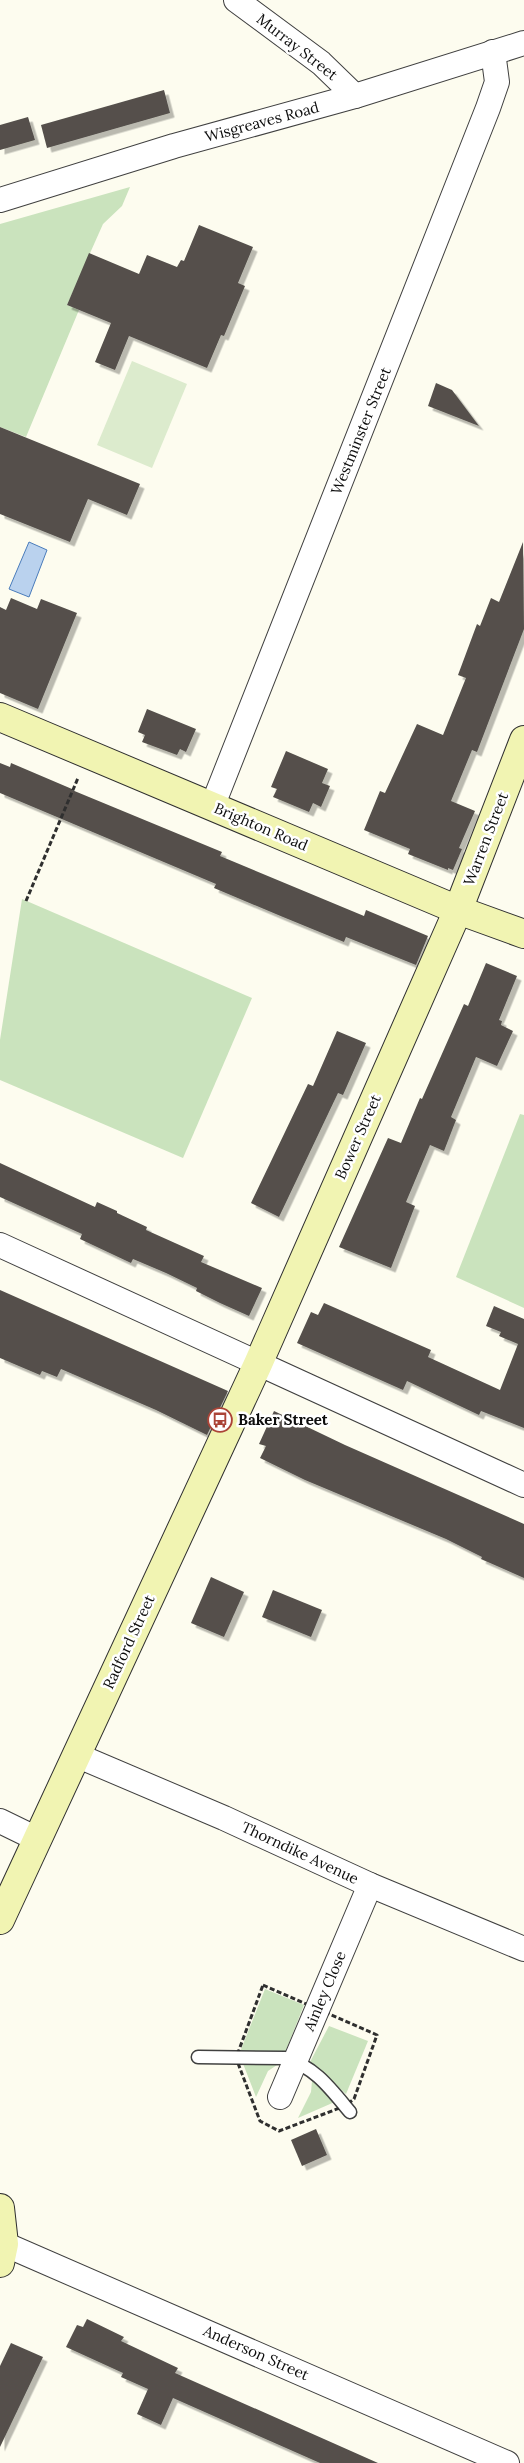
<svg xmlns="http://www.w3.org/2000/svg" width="524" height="2463" viewBox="0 0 524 2463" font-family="Lora,serif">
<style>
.green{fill:#cae3bd}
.pitch{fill:#dcebcd}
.water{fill:#bad2ee;stroke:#4a7cbb}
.building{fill:#54504b;filter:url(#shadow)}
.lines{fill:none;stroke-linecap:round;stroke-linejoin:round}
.lane-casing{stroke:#404040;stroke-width:15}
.street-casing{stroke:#404040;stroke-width:26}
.secondary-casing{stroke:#2f2f2f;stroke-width:30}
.path{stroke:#2f2f2f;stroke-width:3;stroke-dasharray:5 2.5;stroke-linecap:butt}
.lane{stroke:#fff;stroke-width:12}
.street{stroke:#fff;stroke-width:24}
.secondary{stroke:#f1f4b2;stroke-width:28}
.labels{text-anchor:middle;stroke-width:5;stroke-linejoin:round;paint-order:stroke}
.street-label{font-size:15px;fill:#0d0d0d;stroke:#fff}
.poi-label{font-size:15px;font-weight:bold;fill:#0d0d0d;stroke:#fff;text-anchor:start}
</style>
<defs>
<filter id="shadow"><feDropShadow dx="4.5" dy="4.5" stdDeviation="0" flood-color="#0004"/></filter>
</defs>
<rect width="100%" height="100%" fill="#fdfcef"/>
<g class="green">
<path d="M130,187L122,206L103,224L67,305L79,310L26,437L0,427V224Z"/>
<path d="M22,899L252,998L183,1158L0,1080V1040Z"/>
<path d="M520,1114L524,1115V1308L456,1277Z"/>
<path d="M265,1989L304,2005L285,2053L240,2052Z"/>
<path d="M329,2026L368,2041L346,2094L310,2062Z"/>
<path d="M242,2061L280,2063L268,2071L256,2097Z"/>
<path d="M312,2081L337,2101L298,2118L311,2092Z"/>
</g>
<path class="pitch" d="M132,361L187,384L152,468L97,445Z"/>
<path class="water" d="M29,542L47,550L29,597L9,589Z"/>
<g class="building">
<path d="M164,90L170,113L47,148L41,125Z"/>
<path d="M28,117L35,140L0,150V125Z"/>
<path d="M199,225L253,247L238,283L245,286L224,336L221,335L207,368L129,336L115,370L95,362L111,323L67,305L89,253L139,274L147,255L177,267L181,260L184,261Z"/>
<path d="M436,383L452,390L479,426L428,406Z"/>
<path d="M0,427L140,484L127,515L88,499L70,542L0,514Z"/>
<path d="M523,542L524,629L477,752L472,750L451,801L475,811L459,848L462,849L453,870L448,868V870L408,854L410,849L364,830L380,791L385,793L417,724L443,735L466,678L458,675L477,624L480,626L491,598L499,602Z"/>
<path d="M11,598L37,609L41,599L77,613L38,709L0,693V607L6,610Z"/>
<path d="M147,709L196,729L186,752L180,749L177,755L142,742L145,735L138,732Z"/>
<path d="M286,751L328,769L322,783L330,786L321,807L313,803L309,812L273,797L277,789L271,787Z"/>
<path d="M0,763L10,767L11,763L72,789V790L222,852L220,856L364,916L366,910L428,936L416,965L346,937L344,942L283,917L214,888L216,884L0,793Z"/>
<path d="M486,963L517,976L499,1020L502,1021L501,1025L513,1031L497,1066L476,1057L451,1117L456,1120L444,1151L430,1145L406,1202L415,1206L391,1268L339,1247L388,1138L401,1143L420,1098L422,1099L464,1004L468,1006Z"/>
<path d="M337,1031L366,1043L343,1095L338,1093L279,1217L251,1203L308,1084L313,1086Z"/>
<path d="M0,1163L95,1207L97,1202L117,1211V1213L147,1227L146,1230L204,1256L201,1262L262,1288L249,1316L220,1303L196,1291L197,1288L166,1273L133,1259L131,1263L80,1239L82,1234L0,1197Z"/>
<path d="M0,1290L228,1391L207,1435L156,1410L61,1369L57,1377L42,1371L40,1375L0,1358Z"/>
<path d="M324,1303L431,1350L428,1357L500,1390L518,1344L499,1336L501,1332L486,1326L494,1306L524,1319V1428L481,1411L479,1415L407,1381L403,1390L297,1343L311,1312L318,1315Z"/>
<path d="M274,1411L345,1445L524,1524V1578L481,1559L482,1557L446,1539L305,1480L260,1458L266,1446L259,1444Z"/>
<path d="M211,1577L244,1592L224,1637L191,1623Z"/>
<path d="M273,1590L322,1610L311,1637L262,1617Z"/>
<path d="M316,2129L327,2155L302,2166L291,2140Z"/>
<path d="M87,2319L124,2337L121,2341L178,2368L175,2373L378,2463H320L173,2398L161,2425L137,2414L148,2389L121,2377L123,2373L66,2347L77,2325L83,2327Z"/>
<path d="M11,2343L43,2357L0,2447V2366Z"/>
</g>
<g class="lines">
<g class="lane-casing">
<path id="lane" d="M198,2057L285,2058C315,2067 330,2088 350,2112"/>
</g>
<g class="street-casing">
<g id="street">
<path d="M236,0L321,63L355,96"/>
<path d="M0,200L174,146L355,96L524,43"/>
<path d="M212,807L488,108L497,82L493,52"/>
<path d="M0,1245L524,1485"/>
<path d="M76,1755L224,1818L370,1885L524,1949"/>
<path d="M0,1821L37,1839"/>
<path d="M280,2097L370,1885"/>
<path d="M4,2244L507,2463"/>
</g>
</g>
<g class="secondary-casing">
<g id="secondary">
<path d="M0,717L458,910L524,934"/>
<path d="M0,1920L258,1364L458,910L524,740"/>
<path d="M0,2208L4,2244L0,2263"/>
</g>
</g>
<g class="path">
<path d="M26,901L78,778"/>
<path d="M263,1985L377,2035L354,2099L345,2106L279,2131L260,2121L236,2058Z"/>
</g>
<use href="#lane" class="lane"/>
<use href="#street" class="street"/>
<use href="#secondary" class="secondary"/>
</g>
<defs>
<g id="bus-ring" transform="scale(1.25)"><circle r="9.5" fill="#fff" stroke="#ab4437" stroke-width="1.5"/><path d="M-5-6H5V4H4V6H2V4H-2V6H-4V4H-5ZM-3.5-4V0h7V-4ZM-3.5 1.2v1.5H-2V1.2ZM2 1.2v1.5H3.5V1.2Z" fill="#ab4437"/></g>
</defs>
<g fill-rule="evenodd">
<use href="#bus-ring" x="220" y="1420"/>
</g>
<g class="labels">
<g class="street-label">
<text transform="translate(297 47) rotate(38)" y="5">Murray Street</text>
<text transform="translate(262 122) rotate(-15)" y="5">Wisgreaves Road</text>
<text transform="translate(361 431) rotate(-68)" y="5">Westminster Street</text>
<text transform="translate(261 827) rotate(23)" y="5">Brighton Road</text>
<text transform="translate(486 839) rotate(-69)" y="5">Warren Street</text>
<text transform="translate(358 1137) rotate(-66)" y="5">Bower Street</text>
<text transform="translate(129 1642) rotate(-65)" y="5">Radford Street</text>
<text transform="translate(300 1853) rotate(25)" y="5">Thorndike Avenue</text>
<text transform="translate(325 1991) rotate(-67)" y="5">Ainley Close</text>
<text transform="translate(256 2353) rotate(24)" y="5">Anderson Street</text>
</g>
<g class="poi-label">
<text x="238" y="1425">Baker Street</text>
</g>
</g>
</svg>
